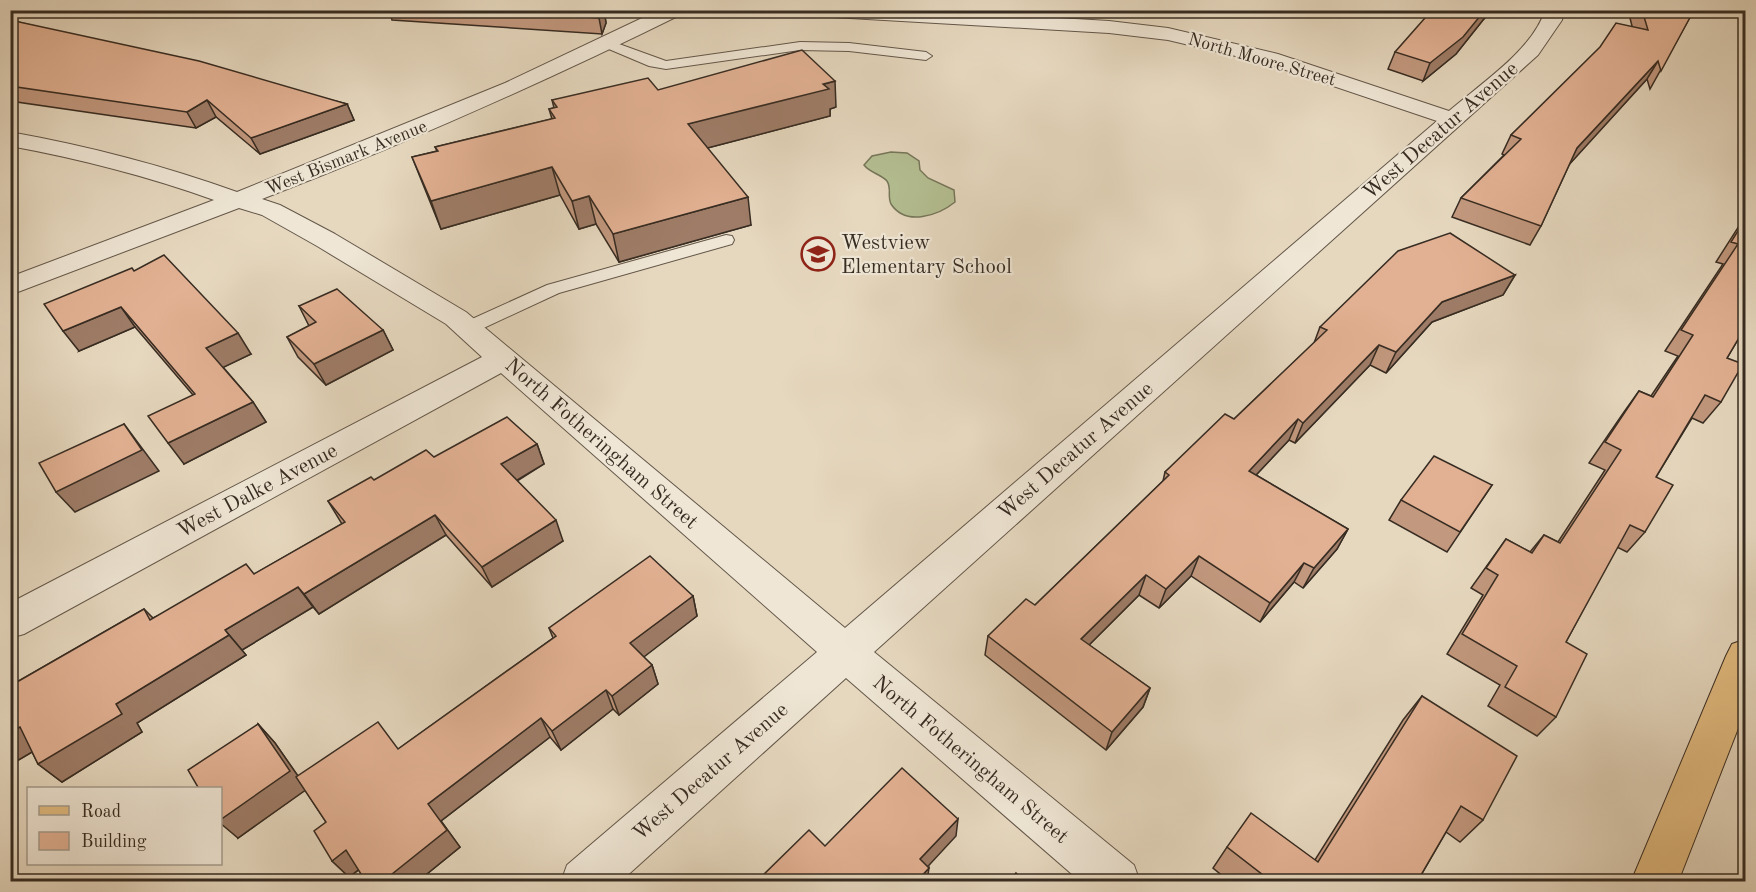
<svg xmlns="http://www.w3.org/2000/svg" width="1756" height="892" viewBox="0 0 1756 892" font-family="'Old Standard TT',serif">
<style>
.green{fill:#b4bf92;stroke:#76765a;stroke-width:1.5}
.lines{fill:none;stroke-linecap:round;stroke-linejoin:round}
.service-casing{stroke:#635749;stroke-width:2}
.minor-casing{stroke:#635749;stroke-width:2}
.primary-casing{stroke:#372c22;stroke-width:2}
.service{fill:#efe6d5;fill-rule:evenodd}
.minor{fill:#efe6d5;fill-rule:evenodd}
.primary{fill:#e3bc80;fill-rule:evenodd}
.wall{fill:#c2987e;stroke:#372c22;stroke-width:1.5}
.shaded-wall{fill:#9e7c67;stroke:#372c22;stroke-width:1.5}
.building{fill:#e2b193;stroke:#372c22;stroke-width:1.5}
.labels{text-anchor:middle;stroke-width:4.5;stroke-linejoin:round;paint-order:stroke}
.far-street-label{font-size:18px;fill:#372c22;stroke:#efe6d5}
.street-label{font-size:21px;fill:#372c22;stroke:#efe6d5}
.poi-label{font-size:21px;fill:#372c22;stroke:#efe6d5;text-anchor:start}
</style>
<rect width="100%" height="100%" fill="#e6d8bf"/>
<filter id="stains"><feTurbulence type="fractalNoise" baseFrequency=".00333" numOctaves="4"/><feColorMatrix values="0 0 0 0 .2 0 0 0 0 .09 0 0 0 0 .02 0 0 0 .5 -.17"/></filter>
<radialGradient id="worn" r=".72"><stop offset=".6" stop-color="#630" stop-opacity="0"/><stop offset="1" stop-color="#630" stop-opacity=".3"/></radialGradient>
<path class="green" d="M891,152L907,153L919,161L920,170L928,178L954,190L955,202C939,215 906,227 891,204C887,196 892,189 887,181C881,174 870,173 864,165L872,156Z"/>
<g class="lines">
<g class="service-casing">
<g id="service">
<path d="M608,40L666,61L800,42L849,43L926,52L932,56L926,60L849,51L800,50L666,69L649,66L604,47L602,44Z"/>
<path d="M726,235L732,236L734,240L732,244L559,293L475,332H461L459,328L461,324L547,285Z"/>
</g>
</g>
<g class="minor-casing">
<path id="minor" d="M659,10H684L682,14C544,82 405,144 262,199L280,205L335,234L466,312L845,628L1437,121L1265,63L1168,40L1109,33L815,16L808,14L806,10H922L1109,21L1168,28L1278,54L1449,111C1480,84 1533,50 1545,10H1564L1562,20L1538,55L874,652L1134,865L1140,882H1081L846,678L620,882H561L567,865L817,652L501,373L24,634L10,638V603L482,357L446,324L317,246L262,215L239,208L10,295V277L214,200C147,176 81,159 10,146V132C88,146 162,165 237,192L505,83Z"/>
</g>
<g class="primary-casing">
<path id="primary" d="M1746,639V708L1678,882H1631L1726,656L1732,644Z"/>
</g>
<use href="#service" class="service"/>
<use href="#minor" class="minor"/>
<use href="#primary" class="primary"/>
</g>
<g class="wall">
<path d="M389,10H604L606,23L602,34L392,20Z"/>
<path d="M1628,10H1694L1650,89L1647,79L1570,163L1541,226L1530,245L1452,217L1461,198L1504,155L1502,154L1511,135L1632,26Z"/>
<path d="M10,20L347,104L354,120L260,154L216,117L196,128L10,101Z"/>
<path d="M1483,20L1456,54L1423,81L1388,69L1395,52Z"/>
<path d="M658,90L836,107L830,109V116L707,148L751,225L619,262L596,224L579,229L560,195L441,229L412,157L437,151L435,147L552,119L549,109L554,108L552,100Z"/>
<path d="M1746,215V326L1727,358L1721,402L1703,423L1692,418L1656,477L1645,532L1627,552L1617,547L1566,642L1556,717L1537,736L1488,706L1500,685L1447,654L1483,595L1471,588L1506,539L1530,552L1544,535L1558,542L1605,470L1589,463L1624,412L1639,391L1651,396L1678,356L1665,351L1723,264L1716,262Z"/>
<path d="M134,271L251,354L223,367L253,402L266,422L184,464L193,395L135,327L79,351Z"/>
<path d="M1515,275L1503,295L1432,322L1386,373L1370,365L1295,443L1289,440L1256,475L1348,529L1337,549L1303,588L1294,582L1260,622L1191,576L1159,608L1139,595L1089,645L1150,688L1143,707L1106,750L985,655L988,636L1035,605L1163,481L1165,472L1234,419L1314,343L1320,327Z"/>
<path d="M299,306L383,330L393,350L326,385L298,357L287,337L309,326Z"/>
<path d="M537,444L544,464L517,481L563,541L492,587L446,535L319,614L313,607L242,650L246,655L137,723L142,732L62,782L38,764L32,752L10,765V686L144,609L153,618L254,574L342,524L328,501L374,480L434,457Z"/>
<path d="M1492,485L1447,552L1389,520L1401,500Z"/>
<path d="M693,596L697,616L643,657L652,665L658,684L619,715L613,709L561,750L550,737L441,821L460,847L417,882H366L359,870L349,877L332,861L326,822L305,790L238,838L258,724L275,743L298,776L398,749L553,638L549,628Z"/>
<path d="M1422,696L1483,820L1460,842L1446,832L1417,882H1230L1213,868L1227,847L1315,860L1403,720Z"/>
</g>
<g class="shaded-wall">
<path d="M601,10H604L606,23L602,34L599,18Z"/>
<path d="M1485,10H1493L1483,20L1456,54L1423,81L1430,63Z"/>
<path d="M1658,61L1647,79L1567,167L1577,148Z"/>
<path d="M835,81L836,107L830,109V116L692,152L688,124Z"/>
<path d="M207,100L216,117L196,128L187,112Z"/>
<path d="M347,104L354,120L260,154L251,138Z"/>
<path d="M552,167L560,195L441,229L431,201Z"/>
<path d="M589,196L596,224L579,229L572,201Z"/>
<path d="M748,197L751,225L619,262L613,234Z"/>
<path d="M1515,275L1503,295L1432,322L1386,373L1396,352L1442,302Z"/>
<path d="M121,307L135,327L79,351L63,331Z"/>
<path d="M383,330L393,350L326,385L314,364Z"/>
<path d="M238,333L251,354L220,369L206,348Z"/>
<path d="M1379,345L1370,365L1295,443L1303,423Z"/>
<path d="M253,402L266,422L184,464L168,443Z"/>
<path d="M1298,419L1289,440L1241,491L1249,471Z"/>
<path d="M124,424L159,471L75,512L56,492Z"/>
<path d="M537,444L544,464L509,485L501,464Z"/>
<path d="M435,515L446,535L319,614L304,594Z"/>
<path d="M556,520L563,541L492,587L482,567Z"/>
<path d="M1348,529L1337,549L1303,588L1314,568Z"/>
<path d="M1199,556L1191,576L1159,608L1166,589Z"/>
<path d="M1304,563L1294,582L1260,622L1270,603Z"/>
<path d="M1146,575L1139,595L1076,658L1081,639Z"/>
<path d="M298,587L313,607L242,650L225,630Z"/>
<path d="M693,596L697,616L636,663L630,643Z"/>
<path d="M229,635L246,655L137,723L142,732L62,782L38,764L116,704Z"/>
<path d="M652,665L658,684L619,715L612,696Z"/>
<path d="M1150,688L1143,707L1106,750L1112,732Z"/>
<path d="M606,690L613,709L561,750L552,731Z"/>
<path d="M541,718L550,737L441,821L460,847L417,882H382L428,804Z"/>
<path d="M258,724L275,743L307,789L238,838L220,823V820Z"/>
<path d="M20,727L44,745L10,765V732Z"/>
<path d="M958,819L956,836L919,876L920,859Z"/>
<path d="M346,850L362,867L349,877L332,861Z"/>
<path d="M929,868L927,882H916Z"/>
</g>
<g class="building">
<path d="M494,10H601L599,18Z"/>
<path d="M1432,10H1485L1463,37L1430,63L1395,52Z"/>
<path d="M1642,10H1694L1661,71L1658,61L1577,148L1541,226L1461,198L1521,139L1511,135L1600,47L1616,23L1648,30Z"/>
<path d="M10,20L199,61L347,104L251,138L207,100L187,112L10,86Z"/>
<path d="M802,50L835,81L823,84L829,89L688,124L748,197L613,234L589,196L572,201L552,167L431,201L412,157L438,151L435,147L555,118L549,109L557,107L552,100L648,78L658,90Z"/>
<path d="M1746,218V326L1727,358L1743,364L1721,402L1705,395L1656,477L1673,485L1645,532L1630,525L1566,642L1587,654L1556,717L1505,687L1517,666L1462,634L1498,575L1486,568L1506,539L1532,553L1544,535L1560,543L1621,450L1605,442L1639,391L1653,397L1693,335L1681,330L1738,244L1731,242Z"/>
<path d="M1450,233L1515,275L1442,302L1396,352L1379,345L1303,423L1298,419L1249,471L1348,529L1314,568L1304,563L1270,603L1199,556L1166,589L1146,575L1081,639L1150,688L1112,732L988,636L1026,599L1035,605L1169,475L1165,472L1225,414L1234,419L1327,330L1320,327L1398,251Z"/>
<path d="M164,255L238,333L206,348L253,402L168,443L148,416L195,394L121,307L63,331L44,304L132,268L134,271Z"/>
<path d="M337,289L383,330L314,364L287,337L316,322L299,306Z"/>
<path d="M507,417L537,444L501,464L556,520L482,567L435,515L304,594L298,587L225,630L229,635L116,704L122,714L38,764L20,727L10,732V686L144,609L150,620L246,564L254,574L345,522L328,501L371,477L374,480L426,450L434,457Z"/>
<path d="M124,424L142,450L56,492L39,463Z"/>
<path d="M1434,456L1492,485L1460,532L1401,500Z"/>
<path d="M650,556L693,596L630,643L652,665L612,696L606,690L552,731L541,718L428,804L447,830L382,882H366L346,850L332,861L314,831L326,822L296,777L378,722L398,749L556,636L549,628Z"/>
<path d="M1422,696L1517,756L1483,820L1461,806L1417,882H1272L1227,847L1251,813L1318,862Z"/>
<path d="M258,724L290,771L220,820V789H199L188,770Z"/>
<path d="M902,768L958,819L920,859L929,868L916,882H756L809,830L825,846Z"/>
<path d="M1016,873L1025,882H1009Z"/>
<path d="M213,876L216,882H205Z"/>
<path d="M751,877L756,882H747Z"/>
</g>
<defs>
<g id="school-ring" transform="scale(1.725)"><circle r="9.5" fill="#efe6d5" stroke="#8f2418" stroke-width="1.5"/><path d="M0-5L7-2L0 1L-7-2ZM-4 1L0 2.5L4 1V4Q0 6-4 4Z" fill="#8f2418"/></g>
</defs>
<g fill-rule="evenodd">
<use href="#school-ring" x="818" y="254"/>
</g>
<g class="labels">
<g class="far-street-label">
<text transform="translate(1262 59) rotate(16)" y="6">North Moore Street</text>
<text transform="translate(346 157) rotate(-22)" y="6">West Bismark Avenue</text>
</g>
<g class="street-label">
<text transform="translate(1440 130) rotate(-41)" y="7">West Decatur Avenue</text>
<text transform="translate(602 443) rotate(41)" y="7">North Fotheringham Street</text>
<text transform="translate(1075 450) rotate(-41)" y="7">West Decatur Avenue</text>
<text transform="translate(257 490) rotate(-28)" y="7">West Dalke Avenue</text>
<text transform="translate(971 759) rotate(40)" y="7">North Fotheringham Street</text>
<text transform="translate(710 771) rotate(-41)" y="7">West Decatur Avenue</text>
</g>
<g class="poi-label">
<text x="841" y="249">Westview<tspan x="841" dy="24">Elementary School</tspan></text>
</g>
</g>
<rect width="1756" height="892" fill="none" stroke="#e6d8bf" stroke-width="36"/>
<rect x="12" y="12" width="1732" height="868" fill="none" stroke="#372c22" stroke-width="3"/>
<rect x="18" y="18" width="1720" height="856" fill="none" stroke="#372c22" stroke-width="1.5"/>
<rect x="27" y="787" width="195" height="78" fill="#efe6d5" stroke="#a59c8d" stroke-width="1.5"/>
<rect x="39" y="806" width="30" height="9" fill="#e3bc80" stroke="#a59c8d" stroke-width="1.5"/>
<text x="81" y="817" font-size="18" fill="#372c22">Road</text>
<rect x="39" y="832" width="30" height="18" fill="#e2b193" stroke="#a59c8d" stroke-width="1.5"/>
<text x="81" y="847" font-size="18" fill="#372c22">Building</text>
<rect width="100%" height="100%" filter="url(#stains)"/>
<rect width="100%" height="100%" fill="url(#worn)"/>
</svg>
